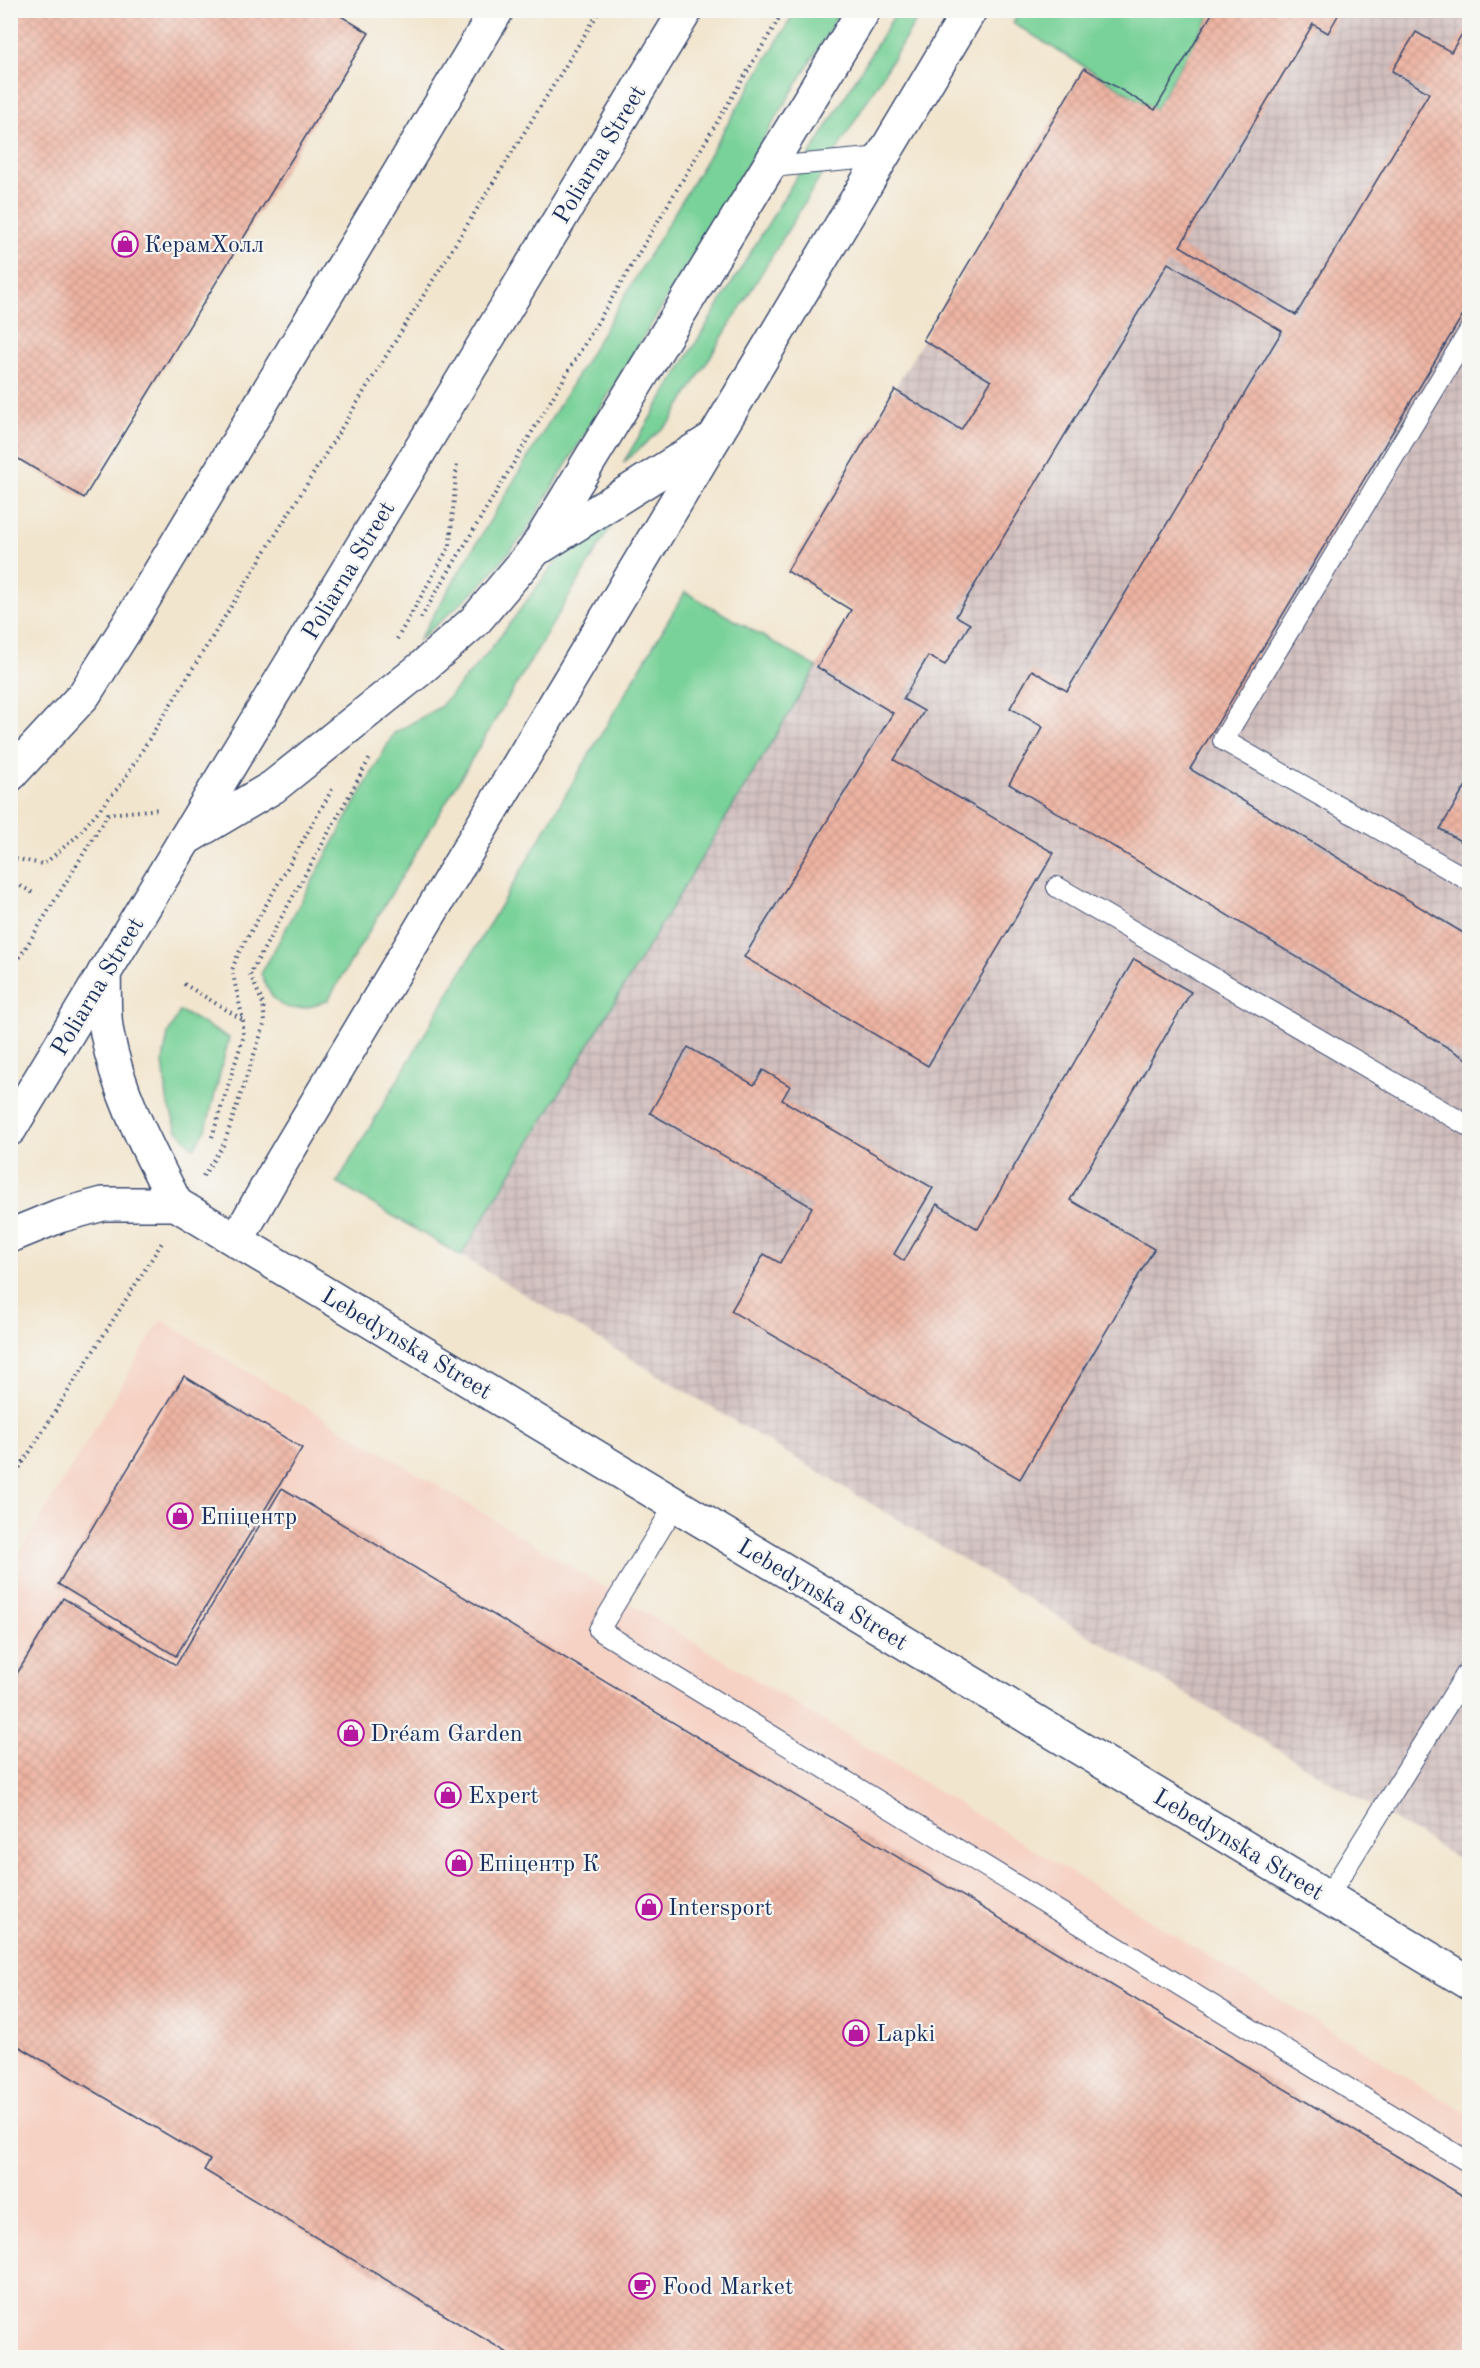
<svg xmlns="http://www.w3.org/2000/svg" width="1480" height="2368" viewBox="0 0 1480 2368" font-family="'Old Standard TT',serif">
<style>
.built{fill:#f6d2c4}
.industrial{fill:url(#industrial-grid)}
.green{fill:#79d299;stroke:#4a807c;stroke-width:1.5}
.building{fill:url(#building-cross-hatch)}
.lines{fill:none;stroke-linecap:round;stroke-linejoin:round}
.service-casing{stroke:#3b4a6f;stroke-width:22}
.minor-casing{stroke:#3b4a6f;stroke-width:36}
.tertiary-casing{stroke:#3b4a6f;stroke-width:36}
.secondary-casing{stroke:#3b4a6f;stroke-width:36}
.path{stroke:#3b4a6f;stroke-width:4;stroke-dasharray:1.5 4.5;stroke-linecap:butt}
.service{stroke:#fff;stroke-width:20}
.minor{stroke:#fff;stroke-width:33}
.tertiary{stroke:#fff;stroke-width:33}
.secondary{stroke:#fff;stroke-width:33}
.labels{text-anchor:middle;stroke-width:4.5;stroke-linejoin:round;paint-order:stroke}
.street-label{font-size:24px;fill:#1b2f5e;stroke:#f6f6f2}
.poi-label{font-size:24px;fill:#1b2f5e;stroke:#f6f6f2;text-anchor:start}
</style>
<defs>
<pattern id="industrial-grid" width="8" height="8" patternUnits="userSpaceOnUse" patternTransform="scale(1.5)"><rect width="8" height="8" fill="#d1bfbe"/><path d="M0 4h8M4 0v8" fill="none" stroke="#b3a4a6"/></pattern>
<pattern id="building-cross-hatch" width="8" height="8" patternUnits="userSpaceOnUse" patternTransform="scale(1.5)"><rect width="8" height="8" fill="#eeb4a2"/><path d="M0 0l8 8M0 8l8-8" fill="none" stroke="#cc9b8e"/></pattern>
</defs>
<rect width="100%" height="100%" fill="#f6f6f2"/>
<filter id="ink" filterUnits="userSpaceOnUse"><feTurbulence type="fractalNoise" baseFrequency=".0167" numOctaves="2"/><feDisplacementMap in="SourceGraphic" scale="12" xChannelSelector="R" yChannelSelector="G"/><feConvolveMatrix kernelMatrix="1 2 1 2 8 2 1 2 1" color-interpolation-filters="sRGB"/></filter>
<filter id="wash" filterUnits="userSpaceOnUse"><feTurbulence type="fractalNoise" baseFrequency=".008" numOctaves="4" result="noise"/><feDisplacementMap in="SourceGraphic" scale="24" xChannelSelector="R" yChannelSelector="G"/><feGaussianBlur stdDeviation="1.35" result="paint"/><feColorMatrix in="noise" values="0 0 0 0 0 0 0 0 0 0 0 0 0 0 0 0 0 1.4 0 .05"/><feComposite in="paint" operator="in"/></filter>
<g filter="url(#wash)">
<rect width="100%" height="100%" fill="#f2e5ce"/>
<path class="built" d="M161,1320L456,1497L1469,2115V2357H11L10,1568Z"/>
<path class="industrial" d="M1213,11H1469V1865L461,1256L851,610L787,571L1084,68L1154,110Z"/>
<g class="green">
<path d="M796,10L841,11L523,536L479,587L418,641Z"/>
<path d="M897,11H922L671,421L623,463Z"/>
<path d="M1020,11H1213L1155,110L1013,23Z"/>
<path d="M617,516L328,1000C313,1007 290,1014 276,1001C269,995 265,982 261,974L394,733L440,707L490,650L555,563L583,530Z"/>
<path d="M685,592L817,667L461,1256L337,1183Z"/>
<path d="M180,1011L229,1038L206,1129L194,1148L177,1130L167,1099L163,1061L168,1034Z"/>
</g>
<g id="blocks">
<g class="building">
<path d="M10,10H331L369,33L84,498L10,454Z"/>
<path d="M1214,10H1341L1328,33L1313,24L1180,246L1296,315L1429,93L1392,71L1416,32L1451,52L1470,21V303L1190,769L1470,937V1061L1009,784L1043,727L1010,708L1032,670L1067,691L1282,331L1168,263L956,616L970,624L945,665L928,656L903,699L924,711L894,760L1054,853L928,1066L744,957L893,713L817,667L851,610L787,571L895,390L961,430L991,381L923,340L1084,68L1155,110Z"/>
<path d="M1470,779V847L1440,829Z"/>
<path d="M1134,959L1191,992L1070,1200L1154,1249L1020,1479L731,1311L764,1254L780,1263L812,1207L650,1113L688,1047L754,1085L763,1070L790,1086L782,1100L933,1188L894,1254L904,1261L937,1204L978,1229Z"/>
<path d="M184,1376L302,1448L176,1656L58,1584Z"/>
<path d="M282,1488L1470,2200V2358H516L204,2170L210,2160L10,2041V1685L63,1598L176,1665Z"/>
</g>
</g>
</g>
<g filter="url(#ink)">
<use href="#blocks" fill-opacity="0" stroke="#3b4a6f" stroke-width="1.5"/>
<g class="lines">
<g class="service-casing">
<g id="service">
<path d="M770,167L882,157"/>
<path d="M1470,330L1223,740L1470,881"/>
<path d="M1057,887L1470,1127"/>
<path d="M675,1505L599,1630L1470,2163"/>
<path d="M1327,1898L1470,1668"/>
</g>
</g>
<g class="minor-casing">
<g id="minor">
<path d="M104,973C105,992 103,1014 107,1033C118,1094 148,1149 176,1204"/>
<path d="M10,1236L59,1216L103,1204H176L1470,1983"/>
</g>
</g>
<g class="tertiary-casing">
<g id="tertiary">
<path d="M542,546L714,438"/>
<path d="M10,775L84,695L127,627L497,10"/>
<path d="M185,839L273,787L418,671L475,621L535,550L864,10"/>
<path d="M237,1240L276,1171L970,10"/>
</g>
</g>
<g class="secondary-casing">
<path id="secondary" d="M10,1129L686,10"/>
</g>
<g class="path">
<path d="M421,618L784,10"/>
<path d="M397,639L450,545L457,463"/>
<path d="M10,858L44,864L76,837L122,783L600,10"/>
<path d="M10,880L33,893"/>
<path d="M10,973L108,814L160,809"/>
<path d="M184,984L243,1020"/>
<path d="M212,1137L243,1038V1020L232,970L238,954L334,786"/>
<path d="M203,1176L224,1144L265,1022L263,1004L250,974L371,756"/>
<path d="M10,1463L23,1462"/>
<path d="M10,1483L163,1241"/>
</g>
<use href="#service" class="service"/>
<use href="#minor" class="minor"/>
<use href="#tertiary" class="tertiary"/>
<use href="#secondary" class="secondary"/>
</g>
</g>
<defs>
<g id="shop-ring" transform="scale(1.35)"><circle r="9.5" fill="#f6f6f2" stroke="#b5179e" stroke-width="1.5"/><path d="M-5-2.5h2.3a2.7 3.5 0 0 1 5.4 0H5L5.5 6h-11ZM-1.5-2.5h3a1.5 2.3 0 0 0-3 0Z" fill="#b5179e"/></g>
<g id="cafe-ring" transform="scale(1.35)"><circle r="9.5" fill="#f6f6f2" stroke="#b5179e" stroke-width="1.5"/><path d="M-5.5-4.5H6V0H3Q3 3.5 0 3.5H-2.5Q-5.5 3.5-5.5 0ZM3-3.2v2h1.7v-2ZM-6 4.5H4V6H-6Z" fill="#b5179e"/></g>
</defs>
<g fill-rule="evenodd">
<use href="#shop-ring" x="125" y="244"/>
<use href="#shop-ring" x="180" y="1516"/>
<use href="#shop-ring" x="351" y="1733"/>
<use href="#shop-ring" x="448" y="1795"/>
<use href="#shop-ring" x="459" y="1863"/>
<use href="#shop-ring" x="649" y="1907"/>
<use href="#shop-ring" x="856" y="2033"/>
<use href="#cafe-ring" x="642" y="2286"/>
</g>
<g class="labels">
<g class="street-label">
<text transform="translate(599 154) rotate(-59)" y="8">Poliarna Street</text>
<text transform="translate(348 570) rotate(-59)" y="8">Poliarna Street</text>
<text transform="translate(97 986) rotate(-59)" y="8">Poliarna Street</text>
<text transform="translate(407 1343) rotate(31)" y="8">Lebedynska Street</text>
<text transform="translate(823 1594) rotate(31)" y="8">Lebedynska Street</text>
<text transform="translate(1239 1844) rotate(31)" y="8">Lebedynska Street</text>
</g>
<g class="poi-label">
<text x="144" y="252">КерамХолл</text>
<text x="200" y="1524">Епіцентр</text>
<text x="370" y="1741">Dréam Garden</text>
<text x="468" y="1803">Expert</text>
<text x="478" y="1871">Епіцентр К</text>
<text x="668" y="1915">Intersport</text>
<text x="876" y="2041">Lapki</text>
<text x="662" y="2294">Food Market</text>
</g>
</g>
<rect width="1480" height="2368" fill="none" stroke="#f6f6f2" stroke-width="36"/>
</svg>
